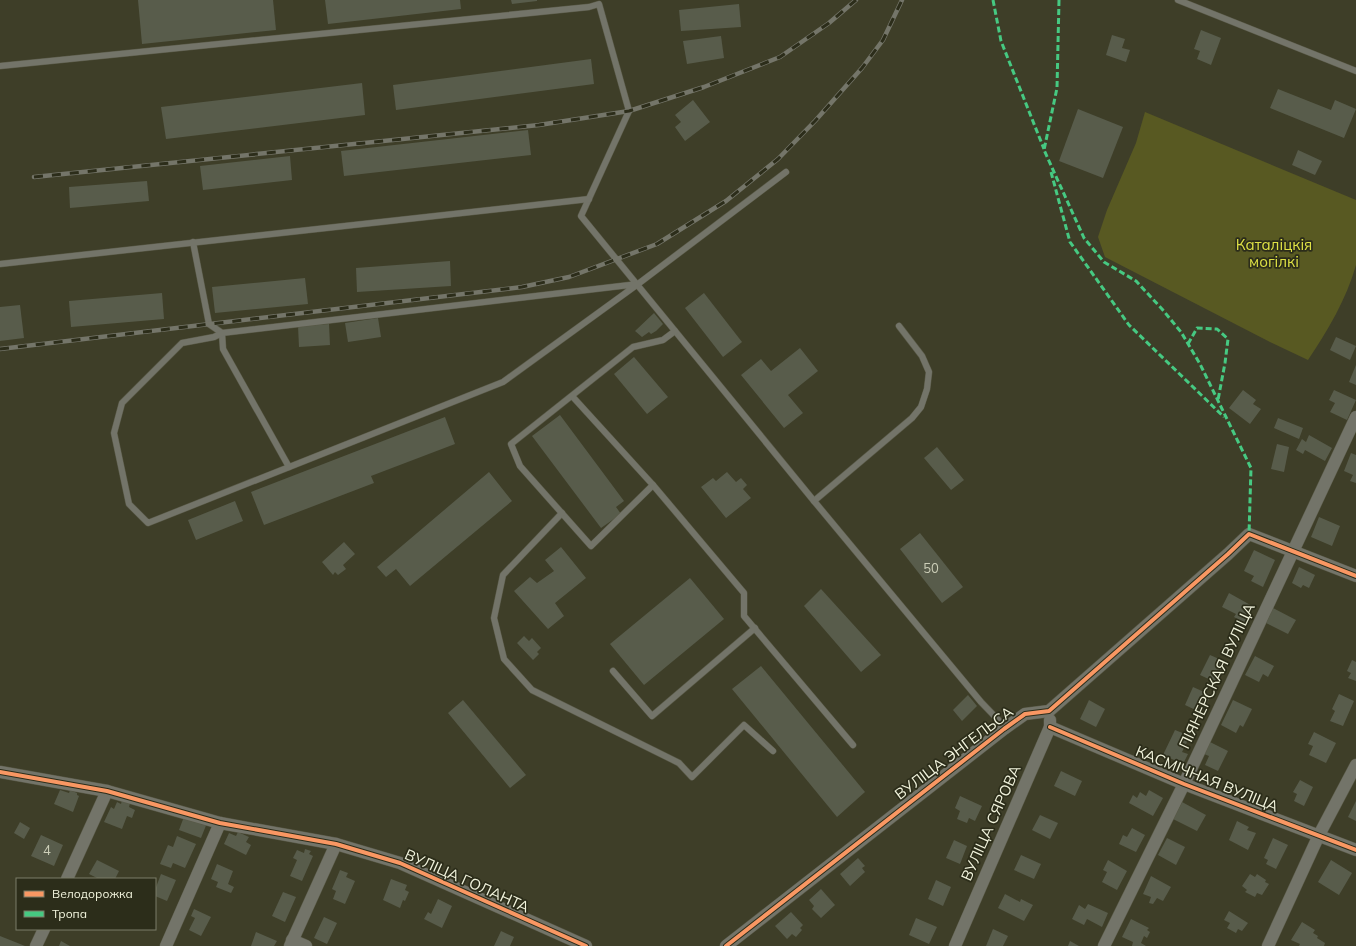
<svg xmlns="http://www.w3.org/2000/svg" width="1356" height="946" viewBox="0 0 1356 946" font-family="Mulish,sans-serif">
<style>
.green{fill:#585922}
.building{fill:#585c4b}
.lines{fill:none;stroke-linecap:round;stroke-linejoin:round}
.lane-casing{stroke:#595947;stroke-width:7}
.street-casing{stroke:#595947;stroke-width:13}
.lane{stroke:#737469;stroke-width:6}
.street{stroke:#737469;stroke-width:12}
.rail-casing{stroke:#747569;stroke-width:4.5}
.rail{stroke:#2c2d1a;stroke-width:3;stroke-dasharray:9;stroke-linecap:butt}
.quiet{stroke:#46c982;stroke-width:3;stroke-dasharray:6 3;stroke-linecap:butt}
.cycleway-casing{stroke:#2c2d1a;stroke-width:6}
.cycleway{stroke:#f99763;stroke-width:4}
.labels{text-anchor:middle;stroke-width:3.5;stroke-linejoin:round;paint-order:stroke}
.number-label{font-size:13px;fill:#ccceb8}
.park-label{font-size:15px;fill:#dfe245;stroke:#2c2d1a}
.street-label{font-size:15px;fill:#f2f4dd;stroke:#2c2d1a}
</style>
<rect width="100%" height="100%" fill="#3e3e28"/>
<path class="green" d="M1145,112L1356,200V265C1346,300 1328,330 1308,360L1270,342L1105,257L1098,237L1107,210L1136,143Z"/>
<g class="building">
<path d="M138,0H273L276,30L142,44Z"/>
<path d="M325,0H460L461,9L328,24Z"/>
<path d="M511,0H537V1L512,4Z"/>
<path d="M739,4L741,27L681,31L679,10Z"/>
<path d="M1201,30L1221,38L1211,65L1197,59L1200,51L1194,49Z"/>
<path d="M1112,35L1125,39L1122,48L1130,50L1126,62L1106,55Z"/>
<path d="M721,36L724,58L687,64L683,41Z"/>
<path d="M591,59L594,84L396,110L393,85Z"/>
<path d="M362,83L365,115L166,139L161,107Z"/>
<path d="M1278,89L1331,110L1335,100L1356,109L1344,138L1270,108Z"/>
<path d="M693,100L710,122L685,141L675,127L681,122L675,115Z"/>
<path d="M1078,109L1123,127L1103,178L1059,161Z"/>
<path d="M528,130L531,155L344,176L341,151Z"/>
<path d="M1298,150L1322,161L1315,175L1292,165Z"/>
<path d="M290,156L292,180L203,190L200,166Z"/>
<path d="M147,181L149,201L70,208L69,187Z"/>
<path d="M450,261L451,286L357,292L356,268Z"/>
<path d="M305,278L308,304L215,313L212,287Z"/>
<path d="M162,293L164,319L71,327L69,301Z"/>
<path d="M704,293L742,342L723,357L685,308Z"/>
<path d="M20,305L24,338L0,341V307Z"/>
<path d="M654,313L663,324L656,331L651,334L649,332L642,337L635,331Z"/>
<path d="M378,318L381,337L348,342L345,323Z"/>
<path d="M329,324L330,345L299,347L298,326Z"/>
<path d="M1336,337L1356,346L1350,360L1330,350Z"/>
<path d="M800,348L818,371L788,395L803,413L784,428L741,375L761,359L771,371Z"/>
<path d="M634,357L668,397L647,414L614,374Z"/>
<path d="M1356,365V385L1349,382Z"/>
<path d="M1243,390L1256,400L1253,404L1261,409L1250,424L1229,408Z"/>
<path d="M1334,390L1356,400L1347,420L1330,412L1335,403L1329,400Z"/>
<path d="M560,415L624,501L616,507L621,514L601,528L532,436Z"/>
<path d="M445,417L455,444L371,476L374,483L264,525L251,492Z"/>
<path d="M1278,418L1303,428L1299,439L1274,428Z"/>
<path d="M1309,435L1332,448L1325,461L1305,450L1303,454L1296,450L1302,439L1306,442Z"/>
<path d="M1277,444L1289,447L1284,472L1271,469Z"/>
<path d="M937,447L964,480L951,490L924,458Z"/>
<path d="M1351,453L1356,455V483L1350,481L1353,475L1344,471Z"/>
<path d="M489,472L512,501L410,586L396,569L386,577L377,567Z"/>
<path d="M727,472L736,482L741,478L747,485L743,489L751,498L726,518L701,487L713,478L716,481Z"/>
<path d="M235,501L243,521L196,540L188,520Z"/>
<path d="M1319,517L1340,526L1332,546L1311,537Z"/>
<path d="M920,533L963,587L942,603L900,549Z"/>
<path d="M344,542L355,554L343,565L346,569L338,575L335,572L333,575L322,562Z"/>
<path d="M561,547L586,578L555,603L564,616L548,629L514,591L530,577L537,583L554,571L545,560Z"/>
<path d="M1254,550L1275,560L1263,587L1251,581L1254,576L1244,571Z"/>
<path d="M1299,567L1315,575L1309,588L1303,585L1301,588L1292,583Z"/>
<path d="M690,578L724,619L644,685L610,644Z"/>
<path d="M821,589L881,655L861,672L804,606Z"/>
<path d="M1229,593L1254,607L1245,623L1234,617L1236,614L1222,607Z"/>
<path d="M1273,608L1296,620L1288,634L1266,623Z"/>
<path d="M524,636L529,641L532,638L541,648L537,652L539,654L533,660L517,643Z"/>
<path d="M1210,655L1226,662L1217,683L1200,675Z"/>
<path d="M1255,656L1274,666L1268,677L1263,674L1259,682L1245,675Z"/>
<path d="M1352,660L1356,662V681L1348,678L1351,673L1347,671Z"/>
<path d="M761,666L865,792L837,817L732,689Z"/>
<path d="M1193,687L1211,695L1202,713L1185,705Z"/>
<path d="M1339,694L1354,701L1343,726L1330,721L1335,711L1332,709Z"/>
<path d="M968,695L977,706L962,721L953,710Z"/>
<path d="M463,700L526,775L510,788L448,713Z"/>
<path d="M1089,700L1105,709L1096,727L1080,719Z"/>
<path d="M1233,700L1252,709L1243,727L1240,725L1236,733L1221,725Z"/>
<path d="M1175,730L1190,736L1182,752L1188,754L1183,764L1163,755Z"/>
<path d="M1314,732L1336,743L1326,763L1309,755L1313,746L1308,744Z"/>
<path d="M1210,742L1228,751L1218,771L1205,765L1209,756L1204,754Z"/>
<path d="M1061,771L1082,781L1075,796L1054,786Z"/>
<path d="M1300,780L1313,787L1304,806L1294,801L1297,794L1293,792Z"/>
<path d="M60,790L69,793L70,790L77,793V795L79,796L73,812L54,804Z"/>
<path d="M1149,790L1163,798L1153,816L1129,803L1133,795L1137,798L1140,792L1146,796Z"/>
<path d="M960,796L982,806L975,821L969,818L967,823L957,819L960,811L955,808Z"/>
<path d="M122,800L130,803L129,807L135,810L132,818L127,816L122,829L104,822L111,807L114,809L117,802L121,804Z"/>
<path d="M1356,801V821L1348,817Z"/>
<path d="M1182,802L1206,815L1197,831L1173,819Z"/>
<path d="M185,814L207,823L201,838L179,830Z"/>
<path d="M1040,815L1058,823L1050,839L1032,830Z"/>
<path d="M1237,821L1249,827L1247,830L1256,833L1248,850L1229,840Z"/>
<path d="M20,822L30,828L24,839L14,833Z"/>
<path d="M1132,828L1145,835L1136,852L1119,844L1123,835L1127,837Z"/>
<path d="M238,832L249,837L246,842L251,845L246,855L224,844L229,833L236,836Z"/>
<path d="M41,835L63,845L54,866L31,856Z"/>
<path d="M177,836L196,844L185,868L173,863L171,868L160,864L168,845L173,847Z"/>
<path d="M1167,838L1185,847L1176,865L1158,855Z"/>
<path d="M1273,838L1288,845L1276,869L1266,864L1268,860L1264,858Z"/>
<path d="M954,840L967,846L960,864L946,858Z"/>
<path d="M305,849L311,851L309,854L313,856L302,881L290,876L297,860L293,858L297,850L304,853Z"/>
<path d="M1021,855L1041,864L1034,879L1014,870Z"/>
<path d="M858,858L865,866L862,868L865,872L850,886L840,874Z"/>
<path d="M97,860L119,871L115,879H99L89,874Z"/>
<path d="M1108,860L1127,871L1117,890L1102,882L1107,872L1103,870Z"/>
<path d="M1331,860L1352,873L1339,895L1318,882Z"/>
<path d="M217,864L233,871L228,884L234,887L231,893L216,887L218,882L211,879Z"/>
<path d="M340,870L348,873L346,877L355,881L345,904L333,899L336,891L332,889Z"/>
<path d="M161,874L176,880L167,901L155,896V890Z"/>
<path d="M1250,874L1255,877L1257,874L1266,880L1265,882L1269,884L1262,895L1257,893L1255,897L1245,892L1247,890L1242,886Z"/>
<path d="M1151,876L1171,887L1163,901L1157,898L1153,904L1149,903L1151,897L1143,894Z"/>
<path d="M391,879L407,885L405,890L409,892L405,901L403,900L400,908L383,900Z"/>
<path d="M936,880L951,887L943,906L928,899Z"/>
<path d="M821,889L835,905L821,918L812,909L814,906L809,900Z"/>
<path d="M283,892L296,897L285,922L272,916Z"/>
<path d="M1005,894L1020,902L1021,899L1033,905L1024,921L998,908Z"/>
<path d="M438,899L452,906L442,928L424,919L428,912L431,914Z"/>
<path d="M1088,904L1108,913L1102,927L1087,919L1084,925L1072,919L1079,905L1085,909Z"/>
<path d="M194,909L211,917L201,936L189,930L195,918L191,916Z"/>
<path d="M1229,911L1248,923L1242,931L1238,929L1236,933L1227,928L1230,923L1224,920Z"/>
<path d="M791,912L803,925L800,928L802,930L796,937L792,934L787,939L775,926Z"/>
<path d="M324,917L337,923L327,944L314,938Z"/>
<path d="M916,918L937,927L929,944L909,935Z"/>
<path d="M1131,919L1149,928L1147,930L1150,932L1147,938L1144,936L1141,943L1146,946H1132L1133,942L1122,937Z"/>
<path d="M1302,922L1315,930L1313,933L1318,936L1317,938L1325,943L1324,946H1299L1300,944L1291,940Z"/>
<path d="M993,929L1008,936L1003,946H986Z"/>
<path d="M501,931L514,937L510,946H494Z"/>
<path d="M256,932L277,941L274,946H251Z"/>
<path d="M0,936L25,946H0Z"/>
<path d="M61,941L70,946H59Z"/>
<path d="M1070,941L1079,946H1068Z"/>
</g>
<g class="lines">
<g class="lane-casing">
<g id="lane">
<path d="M1178,0L1356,71"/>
<path d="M0,66L589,7L599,4L629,111L581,216L814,501"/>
<path d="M193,242L209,324L222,333L223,349L289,467"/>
<path d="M0,264L589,199"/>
<path d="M638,284L222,333L214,337L182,343L122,403L114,433L129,504L148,523L503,382L638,284L786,172"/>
<path d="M899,326L922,356L929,372L927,389L921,407L912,418L814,501L981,702L1006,728"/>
<path d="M572,396L653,485L591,546L520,466L511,444L633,347L663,340L675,331"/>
<path d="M653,485L744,593V616L853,745"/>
<path d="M562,513L503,575L494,618L504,659L532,690L679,763L692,777L744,725L773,751"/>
<path d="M613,671L652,716L755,628"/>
</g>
</g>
<g class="street-casing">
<g id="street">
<path d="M1050,727L1184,784L1356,850"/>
<path d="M0,772L107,791L220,823L336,844L400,863L586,946"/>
<path d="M67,879L107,791"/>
<path d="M292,940L306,946"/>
<path d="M36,946L44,929"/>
<path d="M166,946L220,823"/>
<path d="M290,946L336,844"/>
<path d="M726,946L1004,729L1025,714L1049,711L1228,554L1249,534L1356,576"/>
<path d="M955,946L1050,727V720"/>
<path d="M1104,946L1184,784L1356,417"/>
<path d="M1268,946L1319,835L1356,765"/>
</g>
</g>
<use href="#lane" class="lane"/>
<use href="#street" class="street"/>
<g class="rail-casing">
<g id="rail">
<path d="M34,177L539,125L629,111L704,87L780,57L829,23L856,0"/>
<path d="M0,349L522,287L569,277L657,244L726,201L778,159L815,121L862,68L883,40L902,0"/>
</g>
</g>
<use href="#rail" class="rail"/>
<g class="quiet">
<path d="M993,0L1001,41L1044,149"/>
<path d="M1059,0L1057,88L1044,150L1084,238L1104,262L1136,281L1162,309L1181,332L1200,364L1251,468L1249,534"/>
<path d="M1051,172L1070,242L1129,325L1224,417"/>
<path d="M1188,344L1197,328L1217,329L1228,339L1225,363L1218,400"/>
</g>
<g class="cycleway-casing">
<g id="cycleway">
<path d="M1050,727L1184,784L1356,850"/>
<path d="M0,772L107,791L220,823L336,844L400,863L586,946"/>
<path d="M726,946L1004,729L1025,714L1049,711L1228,554L1249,534L1356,576"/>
</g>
</g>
<use href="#cycleway" class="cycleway"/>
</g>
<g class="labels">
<g class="number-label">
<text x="931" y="573">50</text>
<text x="47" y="855">4</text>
</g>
<g class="park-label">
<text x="1274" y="250">Каталіцкія<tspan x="1274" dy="17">могілкі</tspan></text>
</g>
<g class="street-label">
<text transform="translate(1217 676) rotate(-65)" y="5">ПІЯНЕРСКАЯ ВУЛІЦА</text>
<text transform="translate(954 753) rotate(-37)" y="5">ВУЛІЦА ЭНГЕЛЬСА</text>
<text transform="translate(1207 779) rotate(22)" y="5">КАСМІЧНАЯ ВУЛІЦА</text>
<text transform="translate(991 823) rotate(-66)" y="5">ВУЛІЦА СЯРОВА</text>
<text transform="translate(467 881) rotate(24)" y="5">ВУЛІЦА ГОЛАНТА</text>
</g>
</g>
<rect x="16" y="878" width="140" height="52" fill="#2c2d1a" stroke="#7b7d68"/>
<rect x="24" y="891" width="20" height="6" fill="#f99763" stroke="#7b7d68"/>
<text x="52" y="898" font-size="12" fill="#f2f4dd">Велодорожка</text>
<rect x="24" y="911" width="20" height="6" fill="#46c982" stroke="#7b7d68"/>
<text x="52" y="918" font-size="12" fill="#f2f4dd">Тропа</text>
</svg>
